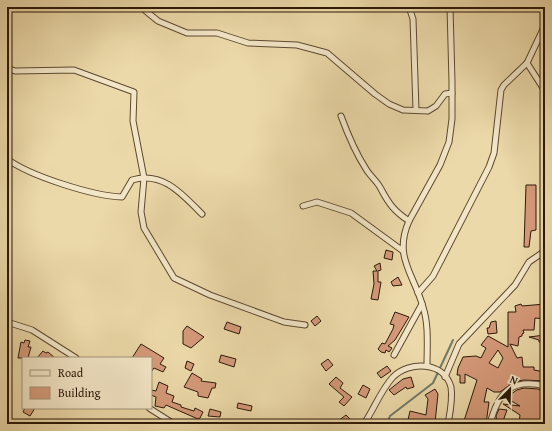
<svg xmlns="http://www.w3.org/2000/svg" width="552" height="431" viewBox="0 0 552 431" font-family="'Gentium Book Plus',serif">
<style>
.lines{fill:none;stroke-linecap:round;stroke-linejoin:round}
.stream{stroke:#6d7a6a;stroke-width:2}
.building{fill:#d59a7a;stroke:#2c1909;fill-rule:evenodd}
.minor-casing{stroke:#5c4931;stroke-width:7}
.minor{stroke:#f3e6c7;stroke-width:5}
</style>
<rect width="100%" height="100%" fill="#ecd9a9"/>
<filter id="stains"><feTurbulence type="fractalNoise" baseFrequency=".005" numOctaves="4"/><feColorMatrix values="0 0 0 0 .2 0 0 0 0 .09 0 0 0 0 .02 0 0 0 .5 -.17"/></filter>
<radialGradient id="worn" r=".72"><stop offset=".6" stop-color="#630" stop-opacity="0"/><stop offset="1" stop-color="#630" stop-opacity=".3"/></radialGradient>
<g class="lines">
<path class="stream" d="M387,424L390,416L433,383L453,340"/>
</g>
<g class="building">
<path d="M526,185H536V230L531,231L529,247H524Z"/>
<path d="M386,250L393,252L392,260L384,258Z"/>
<path d="M380,263L381,270L378,271V282H381L378,300L371,299L374,284L373,271H377L374,266Z"/>
<path d="M398,277L402,285L393,286L391,282Z"/>
<path d="M521,304L522,306L545,304V319L535,318L534,330H523L524,333L522,334V336L519,337L518,346L510,344L517,358L522,357L523,367H534V370L545,372V381L524,380L514,382L500,392H494L487,388L484,402H489L486,424H463L477,380L465,374V383H460V375H457L458,368L463,357L476,356L481,358L486,348L481,345L488,336L508,347V312H516L515,306ZM498,350L503,358L498,368L489,363Z"/>
<path d="M395,312L409,317L395,340L388,346L392,348L389,352L386,350L385,353L381,352L378,349L382,343L385,344L393,329L394,325L390,324Z"/>
<path d="M317,316L321,321L315,326L311,321Z"/>
<path d="M496,321L497,333L488,334L487,328H489L491,322Z"/>
<path d="M227,322L241,327L239,334L224,329Z"/>
<path d="M187,326L204,337L191,348L183,344V331Z"/>
<path d="M545,335V342H539V340L529,337Z"/>
<path d="M25,340L30,341L28,347H31L28,358H18L21,342L24,343Z"/>
<path d="M141,344L164,358L160,364L166,367L163,372L154,368L151,372V358H132Z"/>
<path d="M43,351L46,353L48,352L55,358H37Z"/>
<path d="M221,355L236,359L234,367L219,362Z"/>
<path d="M328,359L333,365L326,371L321,364Z"/>
<path d="M187,361L194,364L191,371L185,368Z"/>
<path d="M387,366L391,371L381,378L377,373Z"/>
<path d="M192,373L202,379L201,381L216,383L215,388H212L208,398L198,396V392L184,387Z"/>
<path d="M336,377L343,383L340,388L352,397L344,406L339,402L344,397L329,384Z"/>
<path d="M411,377L414,387L407,389L406,387L394,395L389,390L403,379Z"/>
<path d="M159,382L168,386L166,393L174,396L172,402L181,405V407L194,411L195,408L203,412L200,418L198,419L166,405L164,408L155,406L156,397L151,395V390L156,391Z"/>
<path d="M363,385L370,389L366,398L358,394Z"/>
<path d="M524,388L538,389L545,392V417L543,424H519L520,415L503,404L520,406L508,399V396L517,390Z"/>
<path d="M435,389L438,394L435,423L420,421L419,423L408,420L410,411L426,415L428,399L425,395Z"/>
<path d="M238,403L252,406L251,411L237,408Z"/>
<path d="M25,408H35L30,416L23,412Z"/>
<path d="M210,409L221,412L220,417L208,416Z"/>
<path d="M499,409L507,410L502,424H497L496,416Z"/>
<path d="M346,415L351,420L346,424H334Z"/>
</g>
<g class="lines">
<g class="minor-casing">
<g id="minor">
<path d="M141,7L158,21L187,33H217L248,43L297,45L327,53L375,94L389,104L403,110L428,111L436,106L445,94L452,93"/>
<path d="M409,7L413,19L416,110"/>
<path d="M527,63L545,91"/>
<path d="M7,68L15,71L74,70L134,92L133,121L144,178L141,212L144,228L174,278L210,295L284,322L305,325"/>
<path d="M341,116C348,135 355,152 366,169C370,176 378,182 381,189C389,204 394,211 409,221"/>
<path d="M7,159C30,176 93,196 122,197L132,180C163,171 182,194 202,214"/>
<path d="M303,206L317,202L351,213L403,251"/>
<path d="M418,293L433,276L489,167L494,153L501,90L504,85L527,63L545,25"/>
<path d="M7,322L32,330L76,358"/>
<path d="M394,355L422,304"/>
<path d="M427,366C427,346 429,325 423,307C414,274 393,257 409,221L440,165L449,142L452,119V82L450,7"/>
<path d="M445,377L459,344L515,285L529,262L545,251"/>
<path d="M149,408L174,424"/>
<path d="M364,424C374,409 381,390 393,377C409,361 444,361 451,387C453,399 450,413 448,424"/>
<path d="M490,424C498,392 512,378 545,386"/>
</g>
</g>
<use href="#minor" class="minor"/>
</g>
<rect width="552" height="431" fill="none" stroke="#ecd9a9" stroke-width="24"/>
<rect x="8" y="8" width="536" height="415" fill="none" stroke="#2c1909" stroke-width="2"/>
<rect x="12" y="12" width="528" height="407" fill="none" stroke="#2c1909"/>
<rect x="22" y="357" width="130" height="52" fill="#f3e6c7" stroke="#a3947b"/>
<rect x="30" y="370" width="20" height="6" fill="#f3e6c7" stroke="#a3947b"/>
<text x="58" y="377" font-size="12" fill="#2c1909">Road</text>
<rect x="30" y="387" width="20" height="12" fill="#d59a7a" stroke="#a3947b"/>
<text x="58" y="397" font-size="12" fill="#2c1909">Building</text>
<g transform="translate(510 389) rotate(23)" stroke="#f3e6c7" stroke-width="3" paint-order="stroke">
<path d="M0-3L7 15L0 10L-7 15Z" fill="#2c1909"/>
<text y="-6" font-size="11" font-weight="bold" text-anchor="middle" fill="#2c1909">N</text>
</g>
<rect width="100%" height="100%" filter="url(#stains)"/>
<rect width="100%" height="100%" fill="url(#worn)"/>
</svg>
